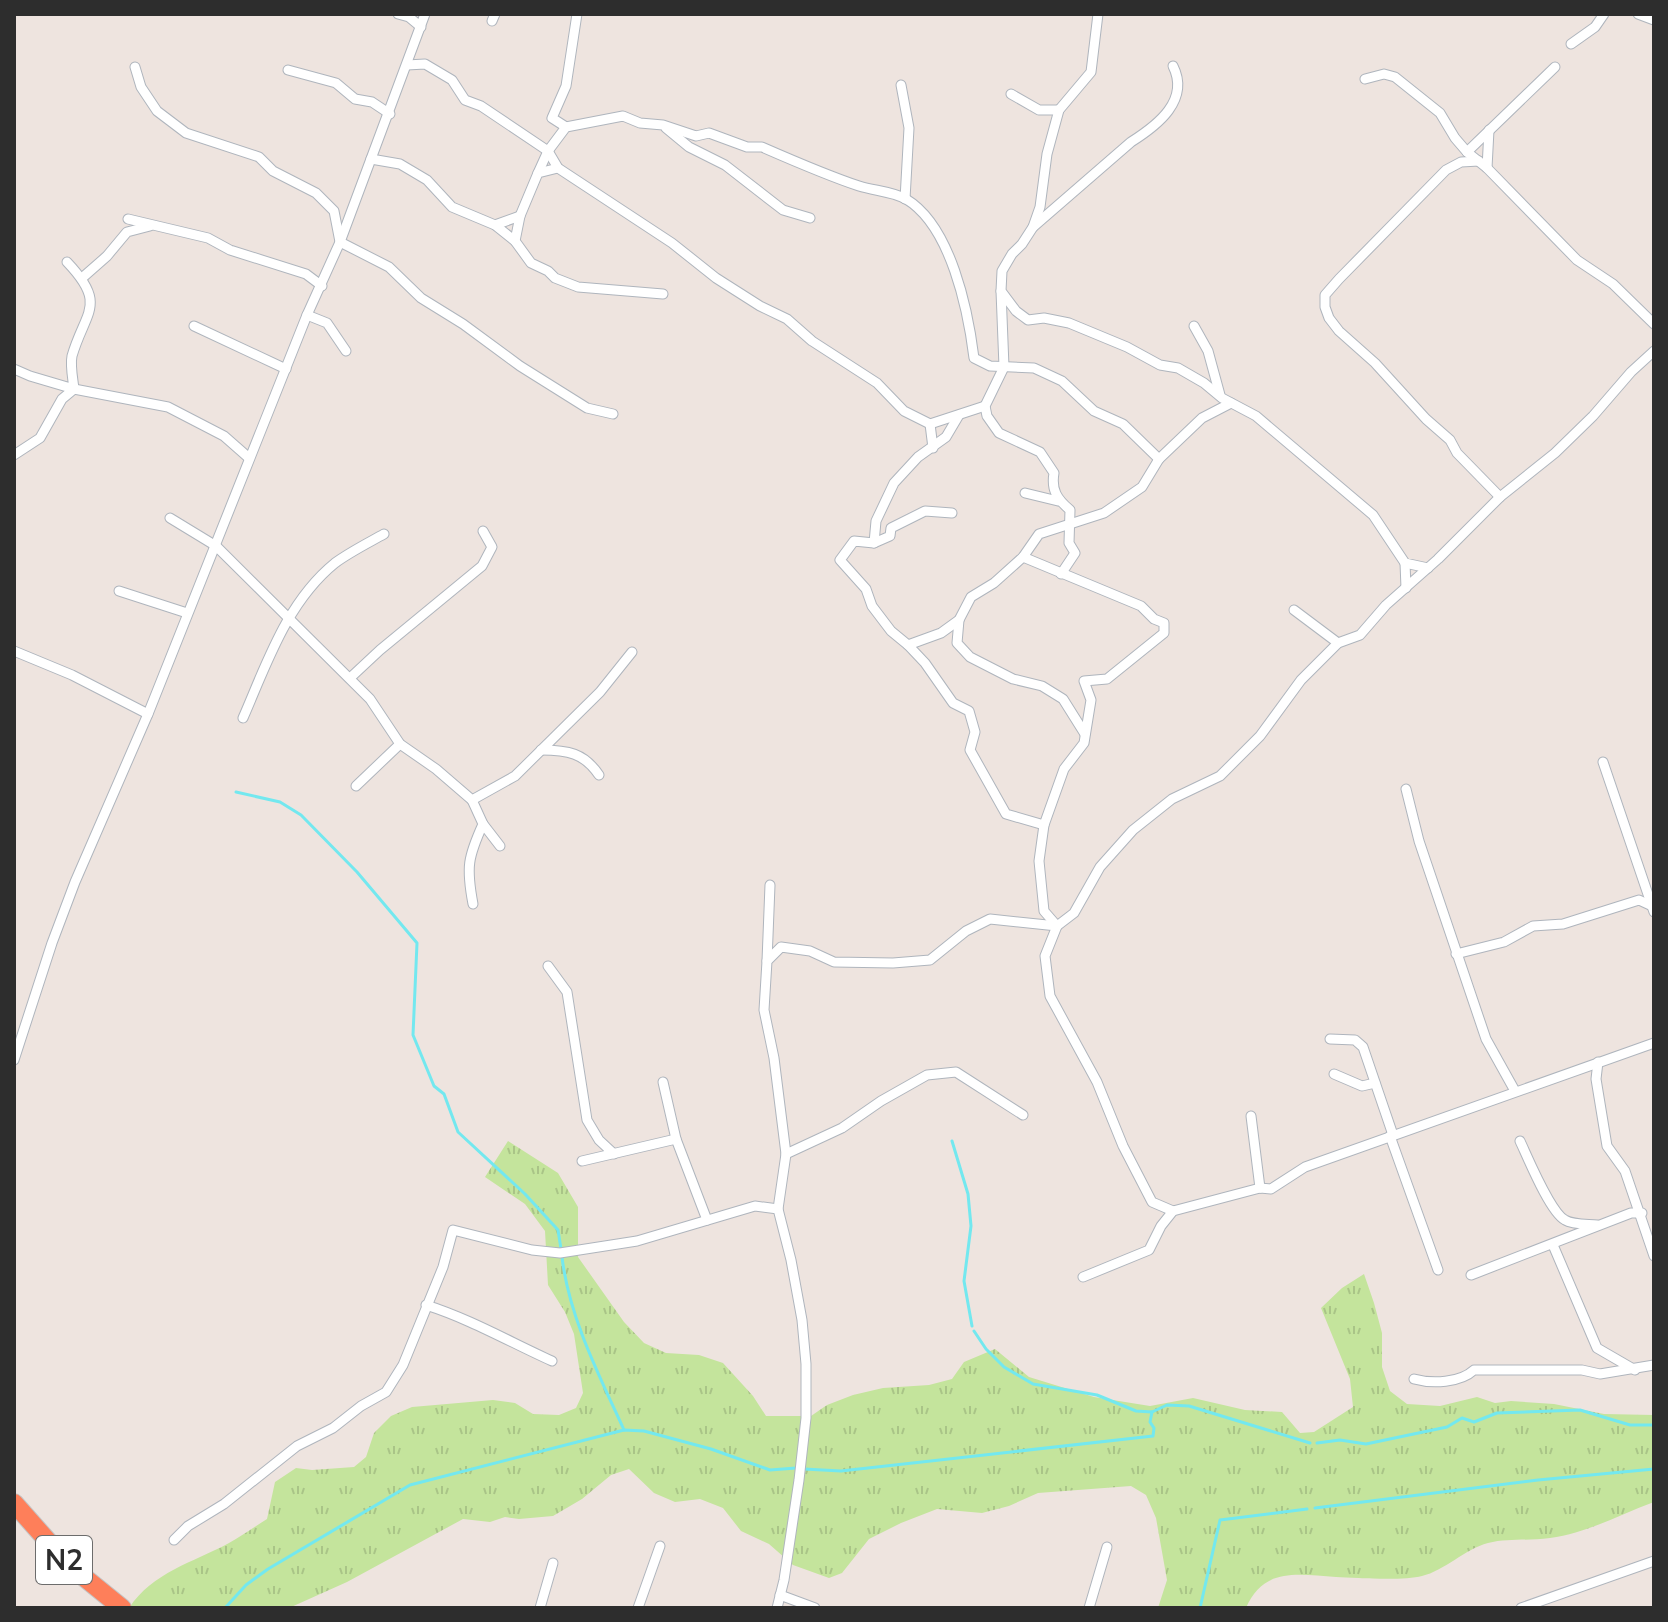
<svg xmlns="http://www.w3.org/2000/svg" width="1668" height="1622" viewBox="0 0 1668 1622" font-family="Mulish,sans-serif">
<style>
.grass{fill:url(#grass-tufts)}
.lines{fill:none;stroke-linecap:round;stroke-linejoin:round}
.stream{stroke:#73e8ef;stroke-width:3}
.street-casing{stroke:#afb5bd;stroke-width:11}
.highway-casing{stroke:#c4c4c4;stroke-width:20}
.street{stroke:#fff;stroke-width:9}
.highway{stroke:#fe7f5a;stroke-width:18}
.labels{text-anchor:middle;stroke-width:7;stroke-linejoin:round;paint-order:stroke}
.shield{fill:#fff;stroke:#6c6c6c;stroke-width:2}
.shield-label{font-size:28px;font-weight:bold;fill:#2d2d2d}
</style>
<defs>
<pattern id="grass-tufts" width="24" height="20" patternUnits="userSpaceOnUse" patternTransform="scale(2)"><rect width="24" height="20" fill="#c4e49c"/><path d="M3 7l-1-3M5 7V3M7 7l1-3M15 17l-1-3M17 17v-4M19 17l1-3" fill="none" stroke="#a9c487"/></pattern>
</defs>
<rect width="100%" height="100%" fill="#eee4df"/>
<path class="grass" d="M508,1141L558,1173L578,1207V1257L624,1322L644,1343L666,1353L699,1355L723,1363L753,1396L766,1416H811L827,1405L853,1395L883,1388L929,1385L952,1379L964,1362L995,1349L1029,1377L1094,1397L1150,1406L1193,1398L1245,1410L1282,1412L1300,1433L1314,1432L1353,1407L1350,1379L1321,1308L1342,1288L1364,1274L1374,1303L1382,1333V1367L1390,1391L1407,1404L1440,1406L1477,1397L1495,1403L1511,1401L1554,1404L1604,1414L1654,1415V1502C1619,1515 1587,1533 1550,1538C1529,1541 1509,1538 1488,1543C1465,1549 1444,1571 1422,1576C1404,1581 1356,1578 1336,1577C1299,1575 1264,1566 1246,1608H1158L1167,1580L1156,1518L1146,1495L1131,1486L1038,1493L1009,1506L982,1513L937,1509L901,1523L869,1539L842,1573L829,1578L793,1565L769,1544L741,1531L723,1508L700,1499L675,1502L654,1493L629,1469L611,1475L582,1499L553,1516L519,1519L505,1517L490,1522L463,1519L347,1582L289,1608H129C153,1572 192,1563 229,1543C242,1536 254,1527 267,1519L275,1482L296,1468L312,1470L354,1467L366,1457L374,1433L391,1416L412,1407L493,1400L515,1403L533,1414L559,1415L576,1408L583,1393L574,1334L565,1312L548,1285L545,1231L525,1204L485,1177Z"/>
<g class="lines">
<g class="stream">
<path d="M236,792L280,802L301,815L357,872L417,943L413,1035L434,1086L444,1094L458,1132L525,1194L558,1230L561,1249"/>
<path d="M952,1141L968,1194L971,1226L964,1281L972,1326"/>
<path d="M562,1257C569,1317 599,1375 624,1430"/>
<path d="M974,1331L986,1349L1004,1367L1033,1384L1097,1395L1136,1411L1152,1412L1167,1405L1189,1406L1310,1443"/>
<path d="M1317,1443L1340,1440L1366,1444L1447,1427L1462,1418L1474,1422L1497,1413L1580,1410L1630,1425H1654"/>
<path d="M804,1469L841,1471L1153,1436L1154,1428L1150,1422L1152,1412"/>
<path d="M1315,1508L1538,1480L1654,1469"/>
<path d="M225,1608L246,1585L268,1569L410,1485L624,1430L644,1431L711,1449L770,1470L796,1468"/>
<path d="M1200,1608L1220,1520L1307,1509"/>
</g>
<g class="street-casing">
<g id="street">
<path d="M398,14L409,17L421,27"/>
<path d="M1098,14L1091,72L1059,110L1047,154L1040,207L1033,227L1022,244L1012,254L1002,271L1001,291L1016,311L1028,320L1044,318L1069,323L1127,347L1160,365L1178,368L1204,383L1222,398L1256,416L1373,515L1405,563L1428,568"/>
<path d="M1638,14L1654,20"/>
<path d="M492,21L495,14"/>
<path d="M1571,44L1595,27L1604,14"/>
<path d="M407,65L425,64L452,80L465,100L481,106L548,151L558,168L672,243L716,278L760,306L787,319L812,341L877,383L904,411L930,424L985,406"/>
<path d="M135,67L141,87L157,111L186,133L259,157L273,171L316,193L334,211L340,242L389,267L421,298L463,324L520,366L587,408L613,414"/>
<path d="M288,70L336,83L355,99L372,102L390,114"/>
<path d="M1365,79L1384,74L1395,77L1440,113L1455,138L1467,152L1487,168L1577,260L1613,284L1654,324"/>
<path d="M901,85L909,128L905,199"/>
<path d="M1011,94L1039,110H1059"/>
<path d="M566,127L552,118L566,86L577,14"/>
<path d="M666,128L689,147L725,165L783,210L810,218"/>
<path d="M1467,152L1555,67"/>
<path d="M371,159L400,164L427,180L452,207L495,225L515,241L531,263L548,271L555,278L578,287L663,294"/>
<path d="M1479,161L1461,162L1446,170L1339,279L1325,295V307L1329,318L1339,331L1375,363L1426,419L1450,440L1457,453L1500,497"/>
<path d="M1487,168L1489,130"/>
<path d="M538,173L548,151L566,127L623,116L640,123L663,125L696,136L709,133L747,147H762C794,161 826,175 859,186C875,191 891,191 906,199C951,226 968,310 974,358L990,366L1034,368L1062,381L1094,411L1123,424L1159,459L1202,418L1231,403"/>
<path d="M128,219L208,238L230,250L306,274L322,286"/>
<path d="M495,225L520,216"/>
<path d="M1033,227L1131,142C1158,125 1190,100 1173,66"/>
<path d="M515,241L520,216L538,173L558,168"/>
<path d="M82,278L107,256L127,232L150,226"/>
<path d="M1001,291L1004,367L985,406L987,416L999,433L1040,452L1054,473C1051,490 1057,499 1070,510L1069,543L1075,553L1061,574"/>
<path d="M307,315L327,323L346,351"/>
<path d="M194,326L286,369"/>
<path d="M1194,326L1208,351L1220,395"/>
<path d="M14,369L30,376L74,389C73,379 70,366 72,356C85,311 108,305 67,262"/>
<path d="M930,424L933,448"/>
<path d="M14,455L40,438L62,399L74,389L168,407L224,436L249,458"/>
<path d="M1025,493L1058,501"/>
<path d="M952,513L925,511L891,528L890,536L874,543L854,541L840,560L866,589L872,606L891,631L908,645L925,663L953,703L969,711L975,732L970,750L1006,814L1044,825"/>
<path d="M170,518L216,546L370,699L400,744L436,769L472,800L515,776L600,692L632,652"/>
<path d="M874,543L876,521L894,483L918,457L946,437L959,415"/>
<path d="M1023,557L1141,606L1154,619L1164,623V633L1107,679L1084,681L1091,700L1084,743L1064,769L1044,825L1039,861L1044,911L1057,926L1074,913L1100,867L1133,830L1172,799L1220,776L1260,736L1301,680L1338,643L1360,635L1386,605L1438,559L1500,497L1555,453L1593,416L1631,372L1654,351"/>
<path d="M1405,563L1406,588"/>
<path d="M119,591L187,613"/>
<path d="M1294,610L1338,643"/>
<path d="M959,620L957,643L970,657L1013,679L1042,686L1063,699L1085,734"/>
<path d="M908,645L941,633L959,620L971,597L994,583L1023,557L1039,534L1104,513L1142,487L1159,459"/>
<path d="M14,651L72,675L148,714"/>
<path d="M350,678L380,650L482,566L492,547L483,531"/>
<path d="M243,718C267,663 287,602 335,563C350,552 368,543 384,534"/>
<path d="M541,750C568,750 584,753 599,775"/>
<path d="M1603,762L1654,912"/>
<path d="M356,786L400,744"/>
<path d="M1406,789L1419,841L1486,1039L1515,1091"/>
<path d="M472,800L483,824C468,857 466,867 473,904"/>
<path d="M483,824L500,846"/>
<path d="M1456,954L1504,942L1533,926L1563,924L1639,900L1652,906"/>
<path d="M767,961L770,885"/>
<path d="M548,966L567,992L587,1120L599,1140L614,1154"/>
<path d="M1330,1039L1355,1040L1363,1047L1393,1135"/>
<path d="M14,1060L52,943L75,882L148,714L307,315L340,242L425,14"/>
<path d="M1598,1062L1596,1079L1607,1146L1625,1171L1654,1256"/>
<path d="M1334,1074L1362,1086L1375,1083"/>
<path d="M663,1082L676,1139"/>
<path d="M1251,1116L1260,1188"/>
<path d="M1390,1136L1438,1270"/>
<path d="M1520,1141C1528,1158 1550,1212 1565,1220C1573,1225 1588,1224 1597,1225"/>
<path d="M786,1154L842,1128L881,1101L927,1075L956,1072L1023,1115"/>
<path d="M582,1161L676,1139L707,1220"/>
<path d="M1553,1245L1597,1348L1635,1370"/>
<path d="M1471,1275L1631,1213H1642"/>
<path d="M1083,1277L1149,1250L1161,1226L1173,1211L1260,1188L1271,1189L1305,1167L1654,1043"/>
<path d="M426,1305C470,1319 510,1342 552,1361"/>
<path d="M1414,1379C1432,1384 1460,1383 1474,1370H1582L1600,1374L1654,1365"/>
<path d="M174,1540L188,1526L224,1504L297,1446L333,1428L361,1406L386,1392L403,1365L443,1267L453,1230L532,1250L560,1253L637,1241L755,1206L778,1209"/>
<path d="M780,1595L815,1608"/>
<path d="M540,1608L553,1563"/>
<path d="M638,1608L660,1546"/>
<path d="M777,1608L784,1580L799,1480L806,1418V1364L802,1320L791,1260L778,1209L786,1154L774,1058L764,1010L767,961L781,947L810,951L834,962L893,963L930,960L966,931L990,919L1057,926L1045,956L1050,996L1097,1082L1123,1146L1152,1202L1173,1211"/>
<path d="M1089,1608L1107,1547"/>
<path d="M1521,1608L1654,1561"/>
</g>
</g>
<g class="highway-casing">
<path id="highway" d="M14,1503L69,1565L122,1608"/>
</g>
<use href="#street" class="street"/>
<use href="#highway" class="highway"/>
</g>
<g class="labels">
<rect class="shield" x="36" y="1536" width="56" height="48" rx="6"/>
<g class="shield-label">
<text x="64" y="1570">N2</text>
</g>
</g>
<rect width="1668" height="1622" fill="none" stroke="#2d2d2d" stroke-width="32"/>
</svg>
